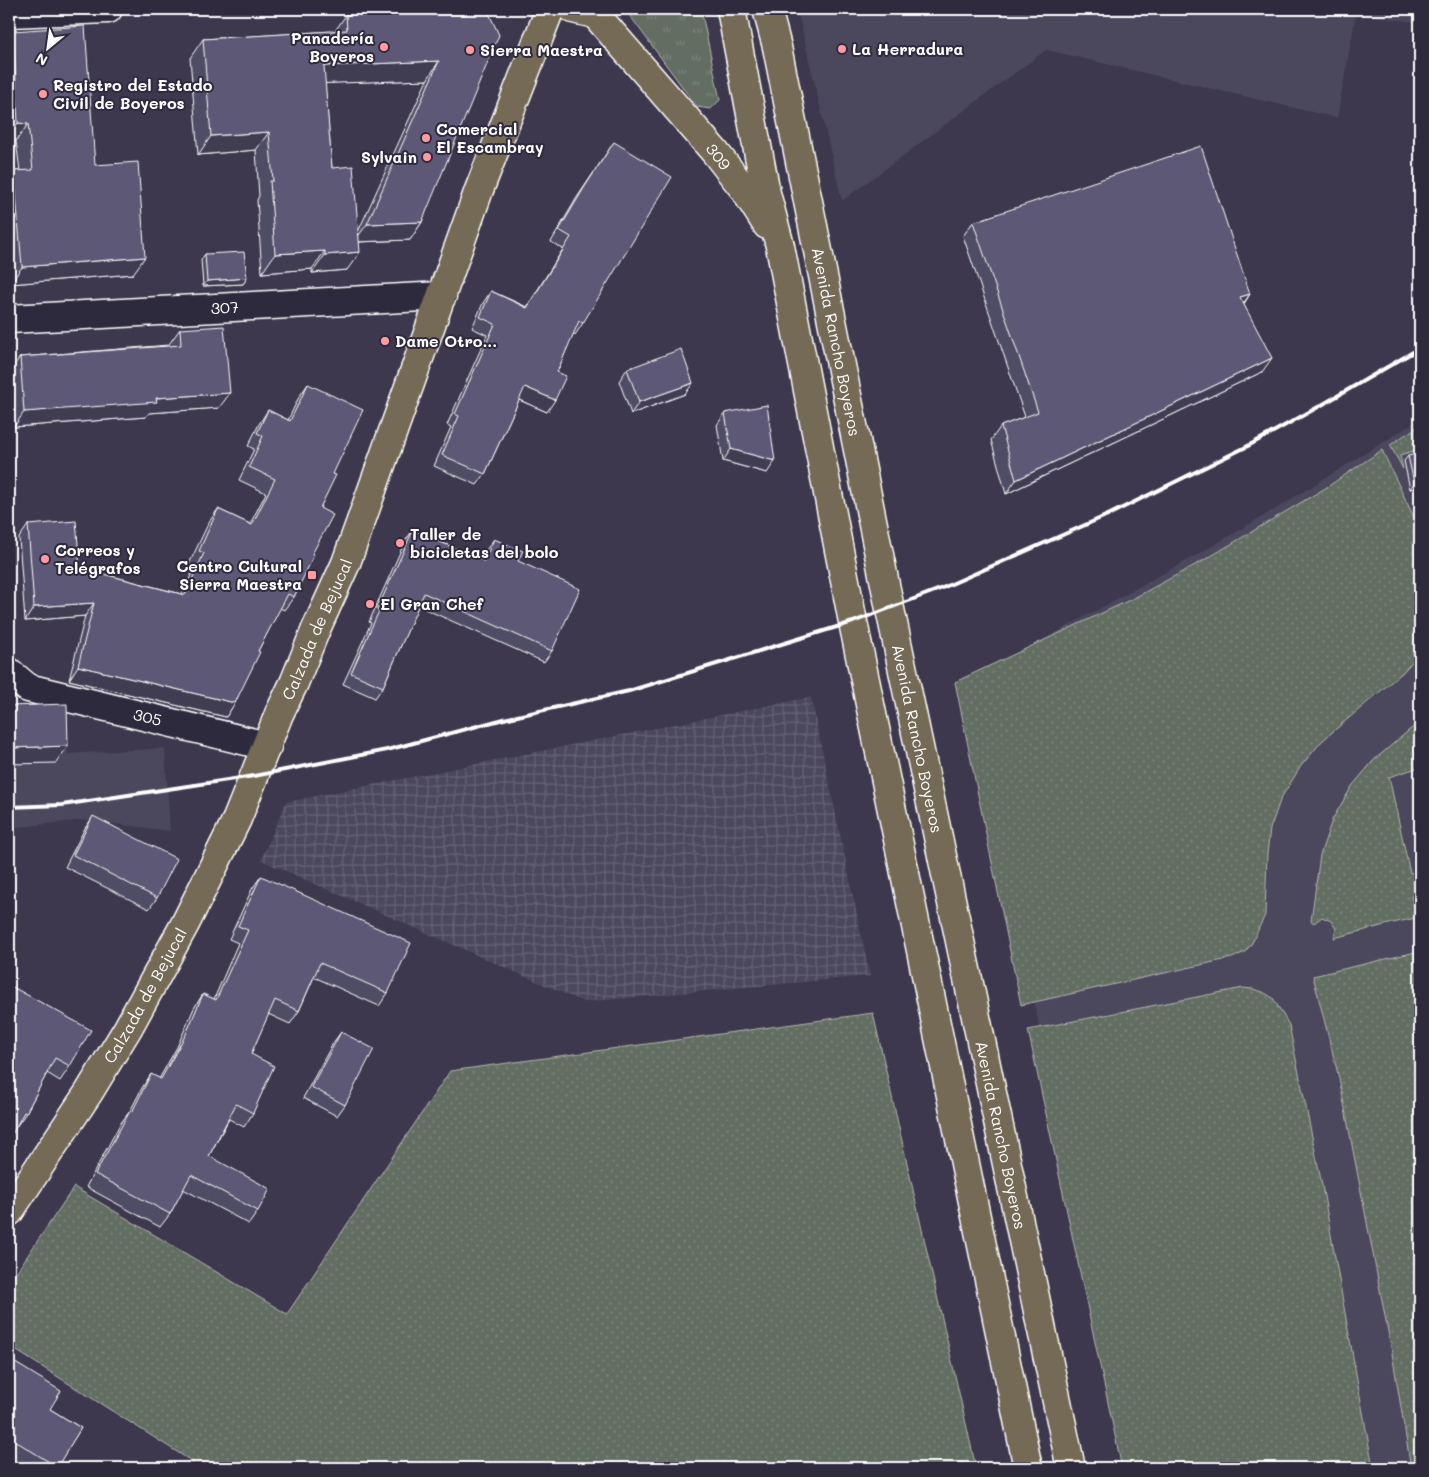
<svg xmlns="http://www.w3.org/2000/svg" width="1429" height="1477" viewBox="0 0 1429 1477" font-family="Mali,sans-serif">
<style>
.built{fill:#4b465d}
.industrial{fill:url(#industrial-grid)}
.grass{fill:url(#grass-dots);stroke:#b2b6b0}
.park{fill:url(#park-tufts);stroke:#b2b6b0}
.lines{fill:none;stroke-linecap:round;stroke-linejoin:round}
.minor-casing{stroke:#fff;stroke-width:31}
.major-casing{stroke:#fff;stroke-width:31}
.minor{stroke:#2f2a3d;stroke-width:28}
.major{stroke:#756b55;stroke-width:28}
.rail{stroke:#fff;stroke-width:4}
.wall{fill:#504d65;stroke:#fff;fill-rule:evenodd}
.shaded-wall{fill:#413e53;stroke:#fff}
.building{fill:#5d5976;stroke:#fff}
.poi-dot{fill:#ff9aa2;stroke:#2f2a3d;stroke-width:2}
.labels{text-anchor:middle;stroke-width:4;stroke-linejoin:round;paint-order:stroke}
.poi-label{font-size:16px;font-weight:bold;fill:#fff;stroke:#2f2a3d;text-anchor:start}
.street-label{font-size:16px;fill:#fff;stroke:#2f2a3d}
</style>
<defs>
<pattern id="industrial-grid" width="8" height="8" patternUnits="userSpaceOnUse" patternTransform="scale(1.25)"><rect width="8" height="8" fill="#4b465d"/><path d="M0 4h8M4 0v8" fill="none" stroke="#666275"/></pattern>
<pattern id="grass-dots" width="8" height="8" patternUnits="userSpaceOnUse" patternTransform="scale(1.25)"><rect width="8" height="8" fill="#646e62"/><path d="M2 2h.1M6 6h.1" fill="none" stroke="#7b847a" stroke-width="1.8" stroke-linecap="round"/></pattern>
<pattern id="park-tufts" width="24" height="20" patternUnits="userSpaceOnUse" patternTransform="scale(1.25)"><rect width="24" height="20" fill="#646e62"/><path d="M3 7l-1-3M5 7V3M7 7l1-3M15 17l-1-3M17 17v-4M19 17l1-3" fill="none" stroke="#7b847a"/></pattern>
</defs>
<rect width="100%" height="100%" fill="#3d384e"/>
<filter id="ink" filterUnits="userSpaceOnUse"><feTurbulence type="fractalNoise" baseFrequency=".02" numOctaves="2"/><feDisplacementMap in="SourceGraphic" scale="10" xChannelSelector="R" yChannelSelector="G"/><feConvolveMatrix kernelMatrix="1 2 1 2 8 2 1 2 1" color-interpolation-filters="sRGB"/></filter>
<g filter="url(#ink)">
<g class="built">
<path d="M797,9H1420V23L1356,14L1337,118L1046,50L842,201Z"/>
<path d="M1420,419V1468H1130L968,681L1202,552L1277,508Z"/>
<path d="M62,713L68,754L165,748L170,831L84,820L9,828V715Z"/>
</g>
<path class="industrial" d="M811,697L870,976L583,1002L261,860L286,802Z"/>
<g class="grass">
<path d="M1420,425V449L1400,455L1403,469L1390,445Z"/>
<path d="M1382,450L1420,530V653L1403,672L1322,741L1301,766L1281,798L1270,829L1267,854L1265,915L1252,943L1245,952L1232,958L1021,1005L955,682L1134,598L1206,559L1327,487Z"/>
<path d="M1420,721V767L1389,777L1410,873L1420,870V895L1411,896L1414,907L1420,906V917L1393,923L1334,938L1336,929L1331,921L1322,917L1314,923L1311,921L1320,855L1332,820L1352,786L1374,760Z"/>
<path d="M1420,951V1468H1411L1391,1347L1339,1078L1313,976Z"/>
<path d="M1243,988L1253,989L1263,992L1273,998L1289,1025L1322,1185L1373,1468H1122L1028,1030Z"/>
<path d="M873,1013L976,1468H189L193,1462L9,1346V1283L74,1187L287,1314L450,1071Z"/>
</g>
<path class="park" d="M625,9H701L720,100L711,109L697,107Z"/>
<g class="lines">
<g class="minor-casing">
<g id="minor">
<path d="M9,13L108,9"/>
<path id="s1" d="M9,319L442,296"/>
<path id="s2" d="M9,672L28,688L267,746"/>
</g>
</g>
<g class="major-casing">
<g id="major">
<path id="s3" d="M573,9L595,14L715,152L744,189L767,225"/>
<path d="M731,9L766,193L780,246L853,622L1028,1468"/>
<path id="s4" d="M767,9L777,47L890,609L1071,1468"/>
<path id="s5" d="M9,1212L89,1092L128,1028L185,924L237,819L279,714L294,683L316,629L346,563L479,190L550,9"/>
</g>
</g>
<use href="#minor" class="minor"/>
<use href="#major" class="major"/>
<path class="rail" d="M9,807L62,805L254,776L387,750L504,719L629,691L853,622L940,589L1110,514L1246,447L1320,406L1420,348"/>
</g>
<g class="wall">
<path d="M487,9L422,222L410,240L359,242L347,270L312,273V269L262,273L257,200L259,196L256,150L198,155L190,58L203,39L335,31L346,15ZM427,80L358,232L332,168L325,83Z"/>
<path d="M13,31L95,165L133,274L10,284L9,268V179L14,171H20L16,141L9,140V37Z"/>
<path d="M614,142L583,323L575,335L573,334L557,372L547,412L519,400L485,474L477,485L434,466L451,427L447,425L487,335L472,328L483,303L491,291L527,307L563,249L551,242L576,199Z"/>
<path d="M973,222L1250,294L1244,304L1262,372L1006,494L991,440L1001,426L1025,417L963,236Z"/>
<path d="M205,254L247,278L243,284L203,286L201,260Z"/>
<path d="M180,329L219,408L149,413L146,417L14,427L9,372L20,357L169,345V344Z"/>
<path d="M627,369L685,394L631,414L619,381Z"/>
<path d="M308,384L333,474L320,508L312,554L294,597L284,610L280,608L258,651L235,703L226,717L69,680L85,616L25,621L19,538L28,525L80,568L182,594L195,567L189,564L209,522L218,509L250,524L266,493L239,480L254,449L248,446L259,424L268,410L288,420L299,397Z"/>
<path d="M725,413L767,473L723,461L717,425Z"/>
<path d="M1408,456L1420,487L1410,489L1404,461Z"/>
<path d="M413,530L482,560L486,550L494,539L518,561L552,651L544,662L418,606L383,687L375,698L343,684L371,623L369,622L405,541Z"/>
<path d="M93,817L157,898L149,909L65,867L85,828Z"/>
<path d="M261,876L388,993L379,1006L314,977L299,1011L290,1024L268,1014L251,1054L253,1113L244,1127L229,1119L209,1156L258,1211L249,1224L183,1189L170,1214L160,1227L86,1187L120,1124L130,1111L142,1088L151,1074L159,1079L177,1047L194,1008L203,994L214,999L238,943L229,939L252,889Z"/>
<path d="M9,985L70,1066L60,1081L47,1073L26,1113L16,1127Z"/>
<path d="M341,1032L345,1105L337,1116L303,1098L333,1043Z"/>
<path d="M9,1359L50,1409L81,1428L56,1468H19L9,1462Z"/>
</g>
<g class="shaded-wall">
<path d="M439,61L427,80L311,84L324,66Z"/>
<path d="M18,123L28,124L16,141L9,140V136Z"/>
<path d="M269,132L256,150L198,155L211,136Z"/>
<path d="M422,222L410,240L354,242L367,224Z"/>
<path d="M325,251L312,269L262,273L275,254Z"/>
<path d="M360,252L347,270L312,273L325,255Z"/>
<path d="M145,257L133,274L10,284L22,267Z"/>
<path d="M247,278L243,284L203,286L207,281Z"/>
<path d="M1250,294L1240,308V297Z"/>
<path d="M1272,358L1262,372L1006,494L1016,480Z"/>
<path d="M693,383L685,394L631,414L639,402Z"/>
<path d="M525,387L555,400L547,412L517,399Z"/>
<path d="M230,393L219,408L149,413L146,417L14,427L24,412L156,398Z"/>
<path d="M731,449L775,461L767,473L723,461Z"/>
<path d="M1420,482V487L1410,489L1414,483Z"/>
<path d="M94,603L85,616L25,621L34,607Z"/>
<path d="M78,666L235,703L226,717L69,680Z"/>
<path d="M68,746L56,763L9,764V748Z"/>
</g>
<g class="building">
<path d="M419,9H487L499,35L422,222L367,224L439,61L324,66L332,168L353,166L360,252L325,255V251L275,254L270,181H273L269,132L211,136L203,39L347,30L346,15Z"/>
<path d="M85,26L95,165L138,162L145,257L22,267L14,171L33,170L28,124L18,123L13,31Z"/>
<path d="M614,142L672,177L583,323L579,321L557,372L566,376L555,400L525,387L485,474L442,455L459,416L455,414L495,324L480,317L491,291L527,308L571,237L559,230L584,188Z"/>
<path d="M1201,146L1250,294L1240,297L1272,358L1016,480L1001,426L1038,412L973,222Z"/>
<path d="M244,252L247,278L207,281L205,254Z"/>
<path d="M224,326L230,393L156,398L157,402L24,412L20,357L181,345L180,329Z"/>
<path d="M681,349L693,383L639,402L627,369Z"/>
<path d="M308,384L363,410L333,474L336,475L320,508L333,515L312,554L314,555L294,597L288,594L258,651L260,652L235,703L78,666L94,603L34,607L28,525L76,521L80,568L185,595L204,553L199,551L218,509L252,525L275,479L249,467L263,436L257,433L268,410L290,421Z"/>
<path d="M767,405L775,461L731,449L725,413Z"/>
<path d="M1420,453V482L1414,483L1408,456Z"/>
<path d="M413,530L484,561L494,539L523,551L518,561L580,589L552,651L424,593L383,687L351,673L379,611L377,610Z"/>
<path d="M67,704L68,746L9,748V706Z"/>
<path d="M93,816L177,859L157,898L73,855Z"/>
<path d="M261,876L411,943L388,993L320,963L299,1011L275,1000L251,1054L274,1066L253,1113L236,1104L209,1156L270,1189L258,1211L191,1175L170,1214L95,1174L130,1111L132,1112L151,1074L161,1079L186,1034L203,994L216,1000L248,930L238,926Z"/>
<path d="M9,985L91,1030L70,1066L55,1058L26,1113L24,1112L9,1140Z"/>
<path d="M341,1032L374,1049L345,1105L311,1087Z"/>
<path d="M9,1359L61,1391L50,1409L81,1428L57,1467L9,1437Z"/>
</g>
</g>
<g class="poi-dot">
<circle cx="384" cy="47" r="5"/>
<circle cx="842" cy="49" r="5"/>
<circle cx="470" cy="50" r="5"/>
<circle cx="43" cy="94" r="5"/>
<circle cx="426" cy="138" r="5"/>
<circle cx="427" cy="157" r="5"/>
<circle cx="385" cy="341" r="5"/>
<circle cx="400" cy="543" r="5"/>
<circle cx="45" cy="559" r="5"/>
<rect x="307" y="570" width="10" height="10" rx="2.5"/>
<circle cx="370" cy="604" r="5"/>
</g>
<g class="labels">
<g class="poi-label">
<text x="374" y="44" text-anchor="end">Panadería<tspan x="374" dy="18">Boyeros</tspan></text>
<text x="852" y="55">La Herradura</text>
<text x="480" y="56">Sierra Maestra</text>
<text x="53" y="91">Registro del Estado<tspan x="53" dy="18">Civil de Boyeros</tspan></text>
<text x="436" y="135">Comercial<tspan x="436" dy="18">El Escambray</tspan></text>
<text x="417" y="163" text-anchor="end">Sylvain</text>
<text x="395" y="347">Dame Otro...</text>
<text x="410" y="540">Taller de<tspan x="410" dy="18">bicicletas del bolo</tspan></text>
<text x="55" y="556">Correos y<tspan x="55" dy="18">Telégrafos</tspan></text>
<text x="302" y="572" text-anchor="end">Centro Cultural<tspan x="302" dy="18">Sierra Maestra</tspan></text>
<text x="380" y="610">El Gran Chef</text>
</g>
<g class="street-label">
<text dy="6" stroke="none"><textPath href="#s3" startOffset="211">309</textPath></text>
<text dy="6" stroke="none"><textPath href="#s1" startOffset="216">307</textPath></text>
<text dy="6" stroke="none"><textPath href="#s4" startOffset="340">Avenida Rancho Boyeros</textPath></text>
<text dy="6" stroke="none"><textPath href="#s5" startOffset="661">Calzada de Bejucal</textPath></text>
<text dy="6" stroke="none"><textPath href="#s2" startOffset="148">305</textPath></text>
<text dy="6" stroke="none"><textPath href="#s4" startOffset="745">Avenida Rancho Boyeros</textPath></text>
<text dy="6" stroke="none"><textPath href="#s5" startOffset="256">Calzada de Bejucal</textPath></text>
<text dy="6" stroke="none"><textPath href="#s4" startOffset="1150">Avenida Rancho Boyeros</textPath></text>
</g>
</g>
<rect width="1429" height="1477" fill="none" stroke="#2f2a3d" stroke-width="30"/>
<rect x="15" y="15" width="1399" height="1447" fill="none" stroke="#fff" stroke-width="2" filter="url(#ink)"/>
<g transform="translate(48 48) rotate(209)" stroke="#2f2a3d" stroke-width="4" paint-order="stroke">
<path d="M0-4L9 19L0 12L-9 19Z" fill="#ffffff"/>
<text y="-8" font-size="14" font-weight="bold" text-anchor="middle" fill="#ffffff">N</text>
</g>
</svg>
